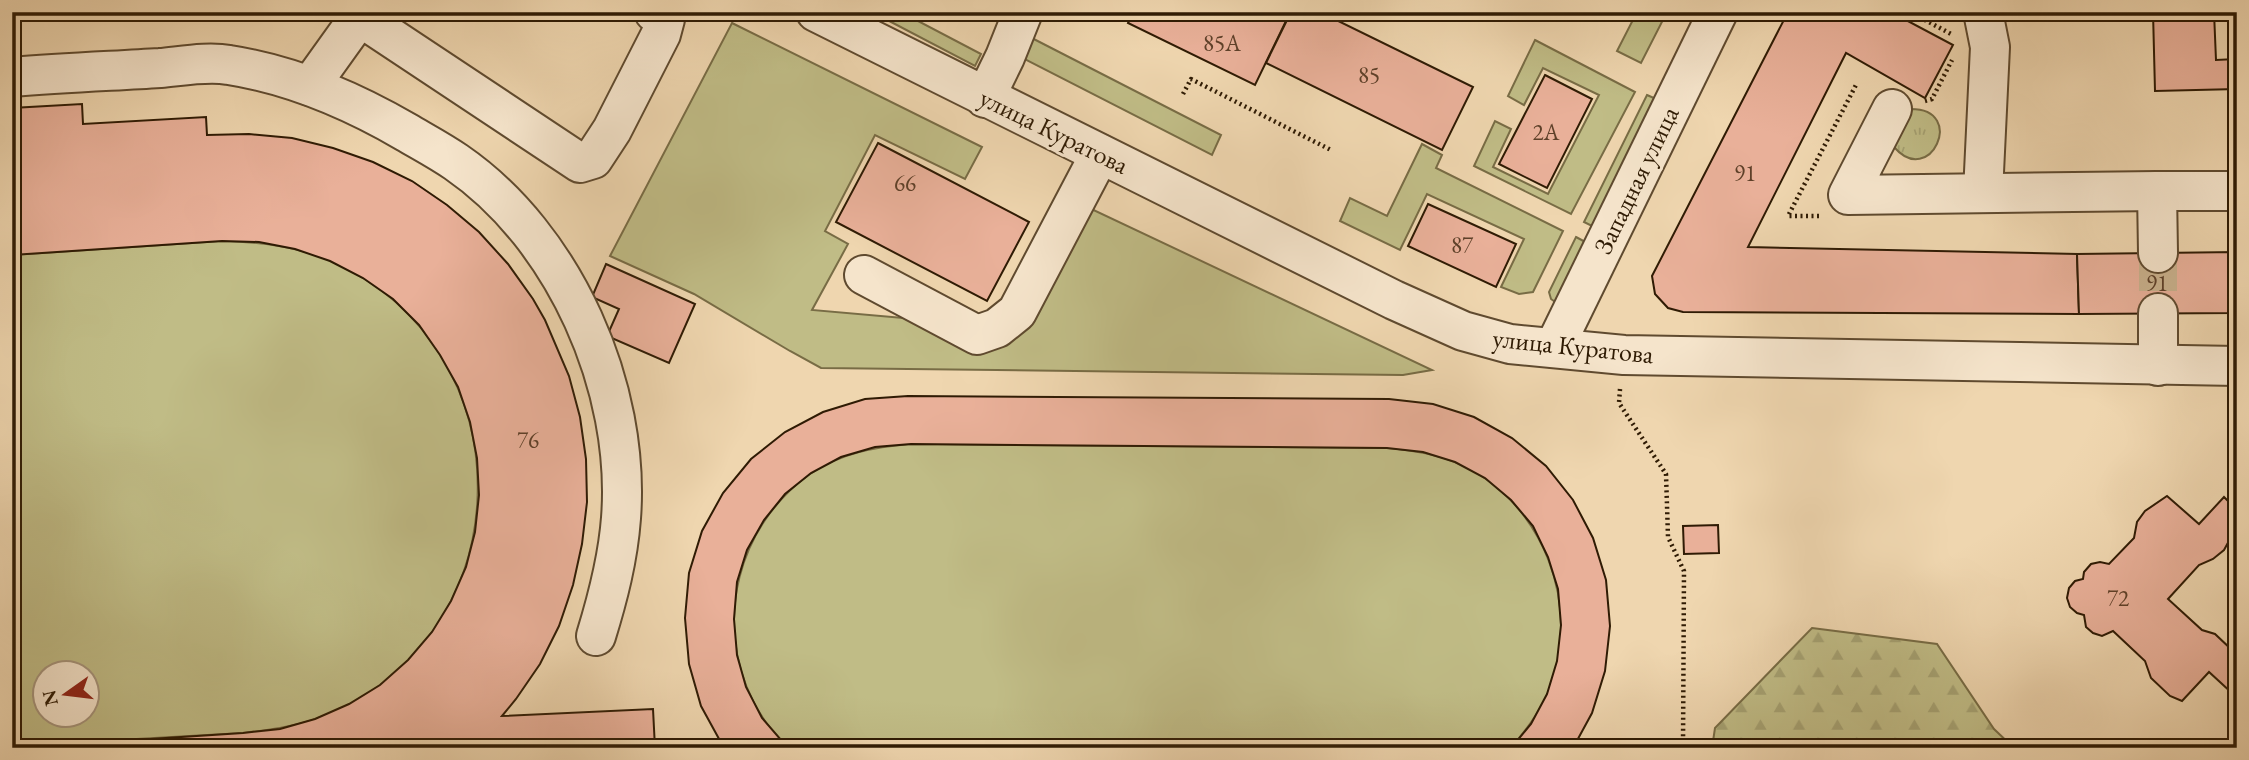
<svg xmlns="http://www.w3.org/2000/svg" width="2249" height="760" viewBox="0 0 2249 760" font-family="'EB Garamond',serif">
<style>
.green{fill:#c0bc86;stroke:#786c45;stroke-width:2;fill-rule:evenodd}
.forest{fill:url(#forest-firs);stroke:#786c45;stroke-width:2}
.park{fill:url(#park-tufts);stroke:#786c45;stroke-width:2}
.building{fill:#e9b099;stroke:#2f1b04;stroke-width:2}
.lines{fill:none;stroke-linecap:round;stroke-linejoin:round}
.minor-tunnel{stroke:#c9b18d;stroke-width:38;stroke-dasharray:38 19;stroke-linecap:butt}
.minor-casing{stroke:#5f4a2f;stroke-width:42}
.path{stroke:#2f1b04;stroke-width:4.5;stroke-dasharray:2 3.5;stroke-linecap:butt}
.minor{stroke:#f5e4cb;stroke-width:38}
.labels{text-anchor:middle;stroke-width:6;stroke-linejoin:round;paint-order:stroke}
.number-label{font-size:23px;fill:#5e4029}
.street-label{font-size:26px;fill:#2f1b04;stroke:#f5e4cb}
</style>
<defs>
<pattern id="forest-firs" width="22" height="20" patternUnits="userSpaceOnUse" patternTransform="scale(1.75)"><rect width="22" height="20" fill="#c0bc86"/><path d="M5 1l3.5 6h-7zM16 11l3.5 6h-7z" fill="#a5a172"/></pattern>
<pattern id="park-tufts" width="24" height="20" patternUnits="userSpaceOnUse" patternTransform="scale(1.75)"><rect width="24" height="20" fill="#c0bc86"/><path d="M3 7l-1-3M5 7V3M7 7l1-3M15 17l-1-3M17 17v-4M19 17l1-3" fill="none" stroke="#a5a172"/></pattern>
</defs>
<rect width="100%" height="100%" fill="#efd6af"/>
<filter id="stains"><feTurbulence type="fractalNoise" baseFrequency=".00286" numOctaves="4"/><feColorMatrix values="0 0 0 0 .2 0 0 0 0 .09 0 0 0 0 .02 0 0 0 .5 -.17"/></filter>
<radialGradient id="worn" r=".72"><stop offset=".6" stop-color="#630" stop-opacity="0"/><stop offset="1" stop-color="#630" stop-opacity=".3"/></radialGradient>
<g class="green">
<path d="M872,12H901L981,54L975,66Z"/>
<path d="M1637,12H1667L1641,63L1617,51Z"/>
<path d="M732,23L982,147L965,179L875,135L825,231L848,244L812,310L926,320L975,343L1083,205L1432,370L1403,375L821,368L790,351L694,294L610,256Z"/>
<path d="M1024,34L1221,135L1212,155L1015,54Z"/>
<path d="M1535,40L1635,92L1571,214L1474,166L1495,121L1511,129L1493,167L1548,194L1599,95L1543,68L1524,105L1508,96Z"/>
<path d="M1647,95L1663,102L1600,230L1584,222Z"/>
<path d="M1422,144L1442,155L1436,168L1563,231L1533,292L1519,294L1501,287L1524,239L1427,194L1400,250L1340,221L1350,198L1387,216Z"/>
<path d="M1576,237L1591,245L1562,307L1551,299L1549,292Z"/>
<path d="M222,241C260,242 296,246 331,261C533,350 525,644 316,719C292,727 268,730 243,733L12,746V255ZM46,672H88V714H46Z"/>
<path d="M911,444L1387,448C1410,450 1433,453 1455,462C1543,498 1585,608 1547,695C1538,715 1525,731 1511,748H788C773,735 762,718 753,701C713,622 738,525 810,474C840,453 875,447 911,444Z"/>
</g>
<path class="forest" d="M1812,628L1937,644L1994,729L2014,748H1712L1715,728Z"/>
<path class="park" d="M1911,109C1967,109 1930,189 1894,147Z"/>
<g class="building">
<path d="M1133,12H1269L1286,21L1255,85L1128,23Z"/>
<path d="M1291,12H1320L1473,87L1442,150L1266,63Z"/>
<path d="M1788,12H1891L1953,45L1925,98L1846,53L1748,247L2077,254L2079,314L1683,312L1668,308L1655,294L1652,276Z"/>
<path d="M2153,12H2214L2216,60L2236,59L2237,89L2155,91Z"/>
<path d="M1545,75L1592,99L1547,188L1499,164Z"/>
<path d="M82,104L83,124L206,117L207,135L249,134L292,138L333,148L373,162L412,181L447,205L479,232L508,264L533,299L545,320L569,376L580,417L586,459L587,502L582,544L573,585L559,626L540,664L516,699L502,716L653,709L655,748H12L243,733L280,729L315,719L349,704L380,685L408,660L432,632L451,601L466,567L475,532L479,495L477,458L470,422L458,387L440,355L419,325L393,299L363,278L330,261L295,249L259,242L222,241L12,255V108Z"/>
<path d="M878,143L1029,222L987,301L836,222Z"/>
<path d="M1428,204L1516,244L1496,287L1408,246Z"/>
<path d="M2237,252V313L2079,314L2077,254Z"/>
<path d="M606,264L695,304L669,363L607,336L619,309L592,297Z"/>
<path d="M908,396L1389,399L1433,404L1474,417L1512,438L1546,466L1573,500L1593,538L1606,580L1610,626L1605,671L1592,713L1573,748H1511L1531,724L1547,694L1557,661L1561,625L1558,589L1548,557L1533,526L1511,500L1485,478L1455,462L1423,452L1387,448L911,444L875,447L841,457L811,473L785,494L764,520L747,550L737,582L734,619L737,655L746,687L762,718L788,748H724L701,706L689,664L685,618L689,573L702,531L723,493L751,459L785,432L823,412L865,399Z"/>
<path d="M2167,496L2199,524L2224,497L2237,510L2236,528L2224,550L2213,559L2199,565L2168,599L2202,630L2215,634L2234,652L2237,657V689L2233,694L2209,672L2182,701L2170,696L2151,678L2145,661L2113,631L2102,636L2093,633L2086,627L2084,615L2077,613L2070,607L2067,598L2069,588L2075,581L2083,579L2084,572L2091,564L2100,562L2109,564L2134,538L2137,522L2145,511Z"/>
<path d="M1718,525L1719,553L1684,554L1683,526Z"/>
</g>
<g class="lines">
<path class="minor-tunnel" d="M2158,253V313"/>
<g class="minor-casing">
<g id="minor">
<path d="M816,12L1394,300L1463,331L1510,344L1624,355L2237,366"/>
<path d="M360,17L580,163L593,159L612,130L661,34L665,19L654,12"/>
<path d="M12,77C62,73 111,71 160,68C182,66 208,61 229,65C293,75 351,100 406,132C423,142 440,151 456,162C565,237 631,388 621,518C618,559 608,597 596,636"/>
<path d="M310,86L363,12"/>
<path d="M985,98L1005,57L1023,12"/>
<path d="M1892,109L1848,195L2157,191"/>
<path d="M1983,193L1990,47L1983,12"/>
<path d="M2158,253L2157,191H2237"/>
<path d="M864,275L977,335L997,328L1017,312L1100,154"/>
<path d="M2158,313V366"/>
<path d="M1554,348L1718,12"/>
</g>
</g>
<g class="path">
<path d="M1910,12L1953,35"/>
<path d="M1183,94L1191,79L1331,150"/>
<path d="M1925,101L1932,99L1952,60"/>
<path d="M1819,216H1788L1857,83"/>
<path d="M1620,389L1619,403L1666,474L1668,537L1684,571L1683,748"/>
</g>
<use href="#minor" class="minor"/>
</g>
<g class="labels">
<g class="number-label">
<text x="1222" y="51">85А</text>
<text x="1369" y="83">85</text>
<text x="1546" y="140">2А</text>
<text x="1745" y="181">91</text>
<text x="905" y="191">66</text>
<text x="1462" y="253">87</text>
<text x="2157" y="291">91</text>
<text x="528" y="448">76</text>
<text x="2118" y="606">72</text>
</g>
<g class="street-label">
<text transform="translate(1054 131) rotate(26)" y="9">улица Куратова</text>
<text transform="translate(1636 180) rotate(-64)" y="9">Западная улица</text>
<text transform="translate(1573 346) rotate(6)" y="9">улица Куратова</text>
</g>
</g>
<rect width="2249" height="760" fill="none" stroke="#efd6af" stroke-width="42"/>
<rect x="14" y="14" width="2221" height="732" fill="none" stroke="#2f1b04" stroke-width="3.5"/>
<rect x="21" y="21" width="2207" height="718" fill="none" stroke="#2f1b04" stroke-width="2"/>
<g transform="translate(66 694) rotate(256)"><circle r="33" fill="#f5e4cb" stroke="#a6947b" stroke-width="2"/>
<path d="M0-5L12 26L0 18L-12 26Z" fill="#8f2418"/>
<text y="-10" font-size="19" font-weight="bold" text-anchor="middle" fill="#2f1b04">N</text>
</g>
<rect width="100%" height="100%" filter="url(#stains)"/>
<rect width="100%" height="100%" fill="url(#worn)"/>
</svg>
